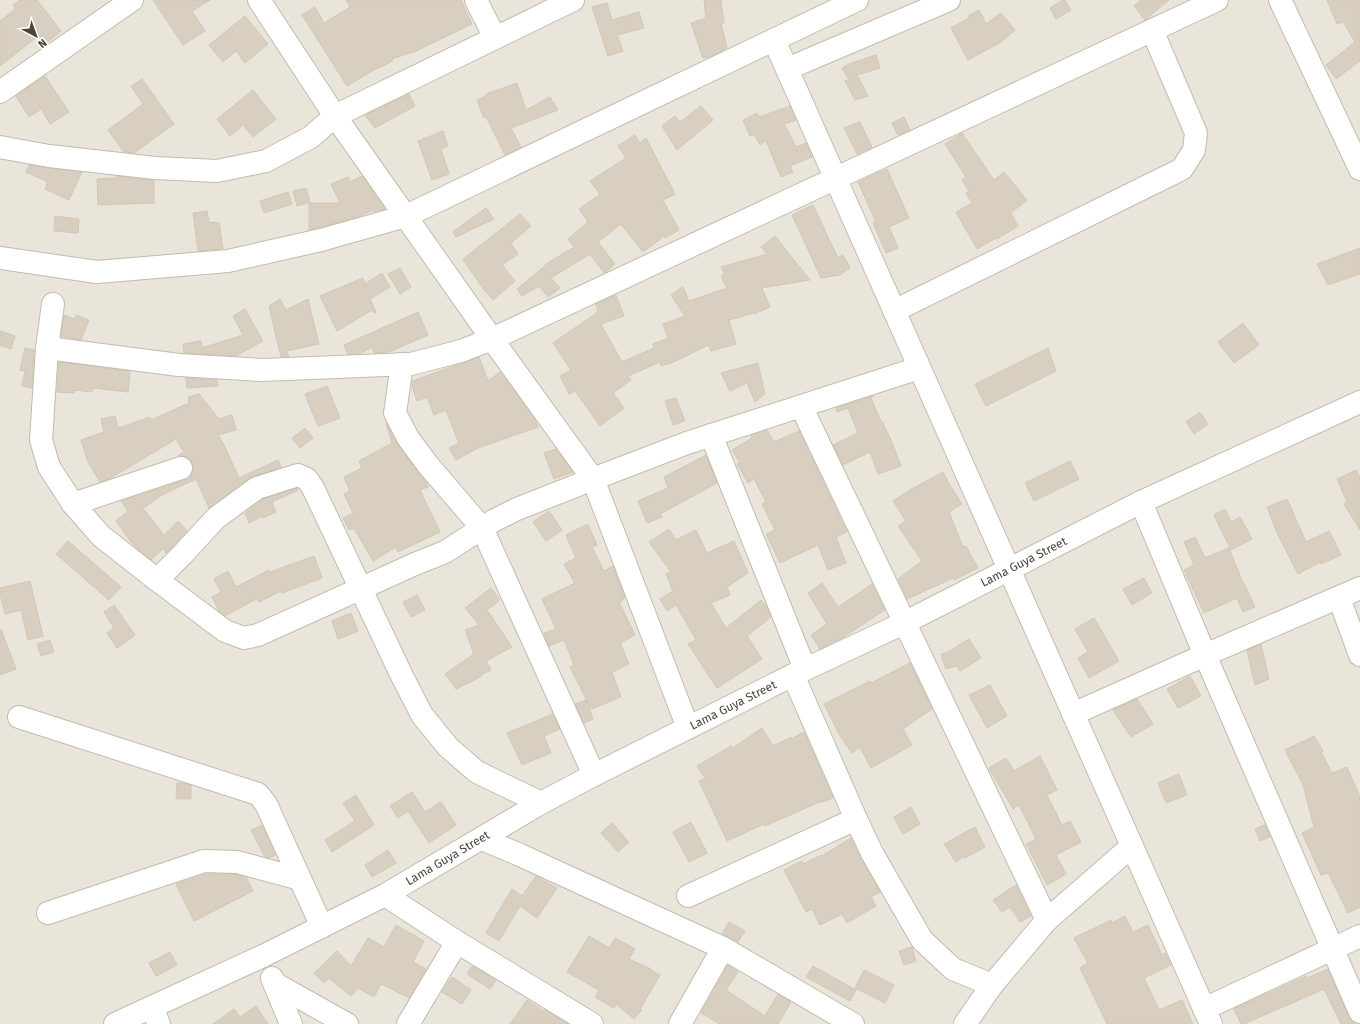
<svg xmlns="http://www.w3.org/2000/svg" width="1360" height="1024" viewBox="0 0 1360 1024" font-family="'Fira Sans',sans-serif">
<style>
.residential{fill:#eae5da}
.building{fill:#d8cfc1;stroke:#d3c7b4}
.lines{fill:none;stroke-linecap:round;stroke-linejoin:round}
.minor-casing{stroke:#c2bbae;stroke-width:24}
.minor{stroke:#fff;stroke-width:22}
.labels{text-anchor:middle;stroke-width:3;stroke-linejoin:round;paint-order:stroke}
.street-label{font-size:12px;fill:#4b4439;stroke:#fff}
</style>
<rect width="100%" height="100%" fill="#f6f3ec"/>
<rect class="residential" x="0" y="0" width="1360" height="1024"/>
<g class="building">
<path d="M20,0H37L61,31L44,45L37,37L0,66V21L15,9L13,5Z"/>
<path d="M153,0H210L192,11L205,31L183,45Z"/>
<path d="M346,0H461L472,24L416,51L392,59L393,61L372,71L347,86L302,15L315,7L324,23L350,7Z"/>
<path d="M704,0H721L724,23H721L727,48L712,56L703,58L691,23L706,18Z"/>
<path d="M1063,0H1065L1071,10L1056,19L1050,8Z"/>
<path d="M1141,0H1169L1145,20L1134,6Z"/>
<path d="M1327,0H1360V61L1336,79L1326,65L1355,42L1343,22L1337,24Z"/>
<path d="M607,3L612,20L639,12L644,28L617,35L623,51L608,56L592,7Z"/>
<path d="M979,10L986,24L1001,13L1015,30L1001,42L968,60L951,28L969,18L968,16Z"/>
<path d="M245,16L268,44L245,63L236,51L223,62L209,45Z"/>
<path d="M876,55L880,68L857,75L868,96L855,100L845,81L853,77L848,78L842,68L849,64Z"/>
<path d="M45,76L69,112L50,124L41,109L29,117L16,96Z"/>
<path d="M142,79L174,124L134,153L124,152L108,130L143,104L131,86Z"/>
<path d="M517,83L526,110L550,97L558,110L511,128L521,147L505,155L486,117L484,118L477,100L487,95L486,94Z"/>
<path d="M253,90L276,119L253,137L243,125L230,136L217,119Z"/>
<path d="M409,94L415,106L375,128L365,115Z"/>
<path d="M701,106L713,120L677,150L662,126L675,116L680,122Z"/>
<path d="M790,106L796,120L784,124L796,147L806,143L812,157L790,166L793,172L781,177L766,141L760,145L754,134L750,136L743,120L757,113L759,117Z"/>
<path d="M904,117L910,130L898,135L892,123Z"/>
<path d="M860,122L872,147L857,154L844,128Z"/>
<path d="M443,131L448,146L441,149L449,174L432,180L418,141Z"/>
<path d="M962,133L994,180L1004,172L1027,200L1011,213L1018,226L997,239L996,238L977,249L956,212L972,203L966,193L969,191L962,180L966,177L945,144Z"/>
<path d="M635,135L640,143L646,138L675,194L663,200L679,230L665,238L664,236L643,252L621,224L598,242L615,264L606,272L604,273L590,254L551,278L560,288L548,297L539,286L522,296L517,289L546,265V264L574,247L568,239L588,222L579,209L600,194L590,181L626,158L618,146Z"/>
<path d="M29,165L82,172L69,200L45,189L48,182L26,172Z"/>
<path d="M887,169L909,218L889,227L898,248L886,253L873,223L876,222L858,182Z"/>
<path d="M117,176L154,180V203L98,205L97,179L117,178Z"/>
<path d="M362,176L385,209L374,212L373,210L355,218L309,230V203H340L331,184L348,177L350,182Z"/>
<path d="M306,188L310,202L297,206L293,191Z"/>
<path d="M288,192L292,204L264,213L260,201Z"/>
<path d="M813,205L838,258L843,255L850,268L840,275L821,278L792,215Z"/>
<path d="M486,208L494,219L456,237L453,232Z"/>
<path d="M207,211L209,222L219,223L223,249L198,251L193,213Z"/>
<path d="M520,214L531,226L511,243L518,254L502,265L515,281L493,300L484,290L463,259Z"/>
<path d="M55,216L79,219L78,233L54,231Z"/>
<path d="M775,236L810,280L762,288L770,307L754,314V313L729,320L736,344L711,351L708,345L674,362L661,366L660,362L628,376L631,380L613,393L624,408L600,426L575,391L569,394L560,376L571,370L553,343L598,312L596,304L616,295L624,316L601,324L622,362L654,348L653,344L668,338L663,324L685,316L671,295L683,287L689,301L727,288L721,276L725,274L721,267L767,254L761,247Z"/>
<path d="M1360,248V274L1328,285L1317,264Z"/>
<path d="M400,268L411,287L400,294L388,274Z"/>
<path d="M382,273L390,287L370,299L376,312L374,313L372,310L337,331L320,296L363,278L365,284Z"/>
<path d="M280,299L286,310L308,299L319,344L286,351L289,356L281,357L269,306Z"/>
<path d="M245,309L263,341L236,356L184,353L183,344L201,341L202,348L243,335L233,316Z"/>
<path d="M418,312L428,335L389,352L374,353L372,347L359,354H348L344,345Z"/>
<path d="M64,315L75,319L76,315L89,320L81,340L61,336Z"/>
<path d="M1243,323L1259,345L1234,363L1218,342Z"/>
<path d="M0,331L15,336L11,349L0,345Z"/>
<path d="M25,348L34,350L32,388L22,386L25,371L20,370Z"/>
<path d="M1048,348L1056,371L986,406L975,384Z"/>
<path d="M479,357L488,381L500,372L534,418L538,427L478,448L456,460L449,448L459,443L446,410L434,415L427,397L417,401L412,386V381Z"/>
<path d="M59,362L130,371L128,392L93,388L92,392L74,390V393L57,392Z"/>
<path d="M758,363L765,394L755,402L747,383L730,391L721,373Z"/>
<path d="M186,378L217,380L218,386L187,388Z"/>
<path d="M327,386L340,418L318,426L305,394Z"/>
<path d="M199,394L219,419L232,415L236,430L218,435L224,445L239,478L278,460L281,467L250,478L209,508L196,479L162,495L143,508L164,535L178,521L187,531L166,553L163,549L151,560L138,549L131,542L116,521L128,511L121,501L185,480L190,477L193,471V464L189,458L184,456H178L184,452L176,439L109,479L100,482L88,462L81,440L104,432L101,419L115,416L118,428L150,417L151,420L189,403L188,397Z"/>
<path d="M873,396V397L871,398L881,422L882,421L891,440L901,466L878,474L870,452L843,465L833,445L858,433L848,408L837,412L836,408Z"/>
<path d="M676,398L685,421L673,425L665,401Z"/>
<path d="M1200,412L1208,424L1194,434L1186,422Z"/>
<path d="M386,423L398,445L426,482L428,487L420,490L440,532L398,552L396,547L373,561L354,528L349,530L343,518L353,513L344,494L350,491L344,477L362,468L359,461L392,443Z"/>
<path d="M305,428L313,438L300,448L292,438Z"/>
<path d="M767,430L774,442L799,431L847,532L836,537L846,563L828,570L818,545L780,563L766,534L775,530L762,504L766,502L754,479L748,483L737,464L740,463L732,450L752,438L751,435Z"/>
<path d="M556,449L573,472L554,479L544,453Z"/>
<path d="M706,455L717,483L660,514L662,517L647,523L638,501L668,488L664,477Z"/>
<path d="M1070,461L1079,479L1034,501L1025,483Z"/>
<path d="M1356,470L1360,477V530L1344,504L1347,502L1337,479Z"/>
<path d="M943,472L951,487L962,504L949,512L963,547L966,546L978,568L954,580L953,578L907,599L898,579L922,561L898,526L906,521L893,501L910,490Z"/>
<path d="M297,488L298,490L272,502L276,512L263,518L262,516L249,523L245,513L263,499Z"/>
<path d="M1287,499L1306,542L1329,531L1341,555L1321,564L1320,562L1298,574L1277,533L1267,507Z"/>
<path d="M1225,509L1231,522L1240,517L1252,539L1231,550L1214,515Z"/>
<path d="M549,511L562,530L546,541L533,522Z"/>
<path d="M588,524L597,545L592,547L604,571L613,566L625,598L619,602L635,635L620,643L629,664L612,672L621,697L591,709L570,667L574,665L564,640L549,646L544,633L556,629L542,599L575,583L564,564L576,558L566,535Z"/>
<path d="M669,529L676,540L696,530L707,553L734,541L748,573L727,587L730,595L711,603L726,628L761,600L766,606L771,617L747,636L762,659L717,688L688,644L696,640L676,605L667,611L660,599L673,591L666,574L671,572L649,542Z"/>
<path d="M1195,537L1205,558L1229,548L1243,583H1244L1255,607L1243,612L1237,598L1204,613L1184,570L1194,565L1184,542Z"/>
<path d="M68,541L121,587L109,600L56,554Z"/>
<path d="M314,556L322,578L282,593L281,591L259,602L258,598L225,616L219,611L212,597L221,592L214,579L228,571L236,587L269,570L270,572Z"/>
<path d="M1144,578L1152,593L1132,605L1123,589Z"/>
<path d="M30,581L43,636L28,640L21,610L5,614L0,594V588Z"/>
<path d="M822,583L838,607L872,584L885,610L842,638L820,649L811,635L827,624L808,593Z"/>
<path d="M491,588L500,600L487,610L512,647L486,661L491,670L481,675L482,676L456,689L445,674L474,654L465,630L479,625L465,608Z"/>
<path d="M417,595L425,610L411,617L403,602Z"/>
<path d="M114,605L135,635L117,648L107,633L114,628L104,612Z"/>
<path d="M351,613L358,631L338,639L332,621Z"/>
<path d="M1094,618L1119,661L1089,678L1078,658L1088,652L1075,629Z"/>
<path d="M1,629L16,669L0,675V630Z"/>
<path d="M969,639L981,658L960,671L957,666L946,669L941,654L948,652Z"/>
<path d="M50,640L54,652L41,656L37,644Z"/>
<path d="M1261,644L1269,679L1255,685L1247,650Z"/>
<path d="M910,663L932,709L903,729L912,745L871,768L860,747L852,753L839,734L824,704L870,681L871,683Z"/>
<path d="M1190,676L1201,696L1178,708L1167,689Z"/>
<path d="M990,685L1007,716L987,728L969,695Z"/>
<path d="M1137,699L1153,724L1131,737L1113,710Z"/>
<path d="M586,700L593,719L584,723L575,704Z"/>
<path d="M553,714L560,729L544,736L551,753L522,765L507,733Z"/>
<path d="M762,728L773,746L791,737V739L804,732L833,798L822,802V801L765,826L764,824L727,841L699,781L705,778L697,766L731,746L733,748Z"/>
<path d="M1314,736L1323,751L1321,752L1332,773L1347,767L1360,797V907L1348,913L1328,873L1321,875L1302,833L1314,827L1303,785L1285,750L1303,741V742Z"/>
<path d="M1040,756L1057,790L1047,795L1062,825L1070,821L1081,842L1056,855L1066,874L1047,885L1026,844L1036,839L1019,805L1013,809L989,768L1006,758L1014,771Z"/>
<path d="M1179,774L1187,795L1166,803L1158,783Z"/>
<path d="M177,783H184L191,785V799H176Z"/>
<path d="M412,792L425,812L441,802L456,825L429,843L408,811L398,818L390,806Z"/>
<path d="M356,795L374,825L332,852L325,840L355,821L343,803Z"/>
<path d="M911,807L920,824L903,834L894,817Z"/>
<path d="M691,822L707,853L689,862L673,832Z"/>
<path d="M612,823L629,842L618,852L601,833Z"/>
<path d="M262,825L275,855L269,858L265,857L251,830Z"/>
<path d="M1265,825L1270,837L1260,841L1255,829Z"/>
<path d="M975,827L985,847L965,858L964,856L956,862L944,844Z"/>
<path d="M851,838L861,859L880,892L871,897L876,906L847,923L842,914L820,925L812,909L806,912L784,870L802,861L803,864L821,855L822,856Z"/>
<path d="M388,850L396,863L372,877L365,865Z"/>
<path d="M206,874H235L246,877L253,891L194,921L176,884Z"/>
<path d="M536,876L557,888L537,918L520,906L499,941L486,933L501,907L512,889L522,896Z"/>
<path d="M1016,885L1031,916L1020,922L1010,907L1002,912L993,900Z"/>
<path d="M1125,916L1133,932L1148,925L1162,955L1165,953L1171,965L1144,978L1159,1010L1182,1000L1193,1024H1107L1080,968L1088,963L1074,938L1111,920L1112,923Z"/>
<path d="M729,922L745,931L738,942L722,934Z"/>
<path d="M396,925L424,941L413,962L426,969L409,998L381,984L374,997L358,988L351,996L329,978L324,983L314,973L337,951L351,966L368,938L384,947Z"/>
<path d="M589,936L609,948L615,938L635,949L629,959L651,969V970L660,975L640,1009L642,1010L634,1019L616,1004L614,1008L595,997L599,990L567,972Z"/>
<path d="M912,947L916,961L904,965L899,951Z"/>
<path d="M170,952L177,965L156,976L149,963Z"/>
<path d="M728,965L738,972L726,990L765,1016L778,994L791,1002L778,1024H720L701,1013Z"/>
<path d="M472,966L496,980L490,989L467,974Z"/>
<path d="M813,966L856,990L850,1001L806,977Z"/>
<path d="M1328,969L1349,1017L1355,1024H1341L1324,989L1244,1024H1241L1234,1009L1306,976L1307,978Z"/>
<path d="M864,970L894,985L885,1003L855,988Z"/>
<path d="M452,977L471,990L462,1004L442,992Z"/>
<path d="M527,1000L545,1012V1010L568,1024H510Z"/>
<path d="M256,1006L268,1024H213L234,1009L240,1017Z"/>
</g>
<g class="lines">
<g class="minor-casing">
<g id="minor">
<path d="M259,0L335,116L492,339L593,479L688,728"/>
<path d="M476,0L495,38"/>
<path d="M1280,0L1360,169"/>
<path d="M774,40L1211,1024"/>
<path d="M787,69L949,0"/>
<path d="M0,92L132,0"/>
<path d="M0,147L49,156L155,168L217,171L266,161L311,137L335,116L573,0"/>
<path d="M0,258L97,272L228,261L321,240L406,216L857,0"/>
<path d="M53,304L47,348L41,440L49,467L73,504L101,536L157,580L225,631L244,638L258,635L415,564L445,552L493,521L517,509L593,479L687,443L919,368"/>
<path d="M894,311L1182,169L1194,150L1196,133L1152,30"/>
<path d="M47,348L179,365L262,370L411,364L461,351L492,339L1217,0"/>
<path d="M402,364L395,413L408,438L428,465L482,528L594,775"/>
<path d="M801,406L1047,920"/>
<path d="M711,435L805,669"/>
<path d="M1141,502L1205,655L1360,1012"/>
<path d="M73,504L181,468"/>
<path d="M157,580L182,555L216,518L257,488L298,475L307,479L313,488L402,676L422,715L448,747L477,772L541,803"/>
<path d="M1339,598L1360,655"/>
<path d="M793,675L856,819L872,853L922,940L953,969L992,985"/>
<path d="M1073,714L1205,655L1360,588"/>
<path d="M19,717L258,794L266,804L322,927"/>
<path d="M482,839L520,855L723,948L853,1024"/>
<path d="M385,895L457,942L592,1024"/>
<path d="M688,896L856,819"/>
<path d="M48,913L204,861L237,862L300,879"/>
<path d="M272,978L291,1024"/>
<path d="M274,983L347,1024"/>
<path d="M152,1007L159,1024"/>
<path d="M1204,1009L1360,936"/>
<path id="s1" d="M115,1024L263,956L385,895L541,803L594,775L793,675L904,623L1141,502L1360,402"/>
<path d="M408,1024L457,942"/>
<path d="M680,1024L723,948"/>
<path d="M965,1024L992,985L1047,920L1132,846"/>
</g>
</g>
<use href="#minor" class="minor"/>
</g>
<g class="labels">
<g class="street-label">
<text dy="4" stroke="none"><textPath href="#s1" startOffset="1020">Lama Guya Street</textPath></text>
<text dy="4" stroke="none"><textPath href="#s1" startOffset="696">Lama Guya Street</textPath></text>
<text dy="4" stroke="none"><textPath href="#s1" startOffset="372">Lama Guya Street</textPath></text>
</g>
</g>
<g transform="translate(36 36) rotate(139)" stroke="#ffffff" stroke-width="3" paint-order="stroke">
<path d="M0-3L7 15L0 10L-7 15Z" fill="#4b4439"/>
<text y="-6" font-size="11" font-weight="bold" text-anchor="middle" fill="#4b4439">N</text>
</g>
</svg>
